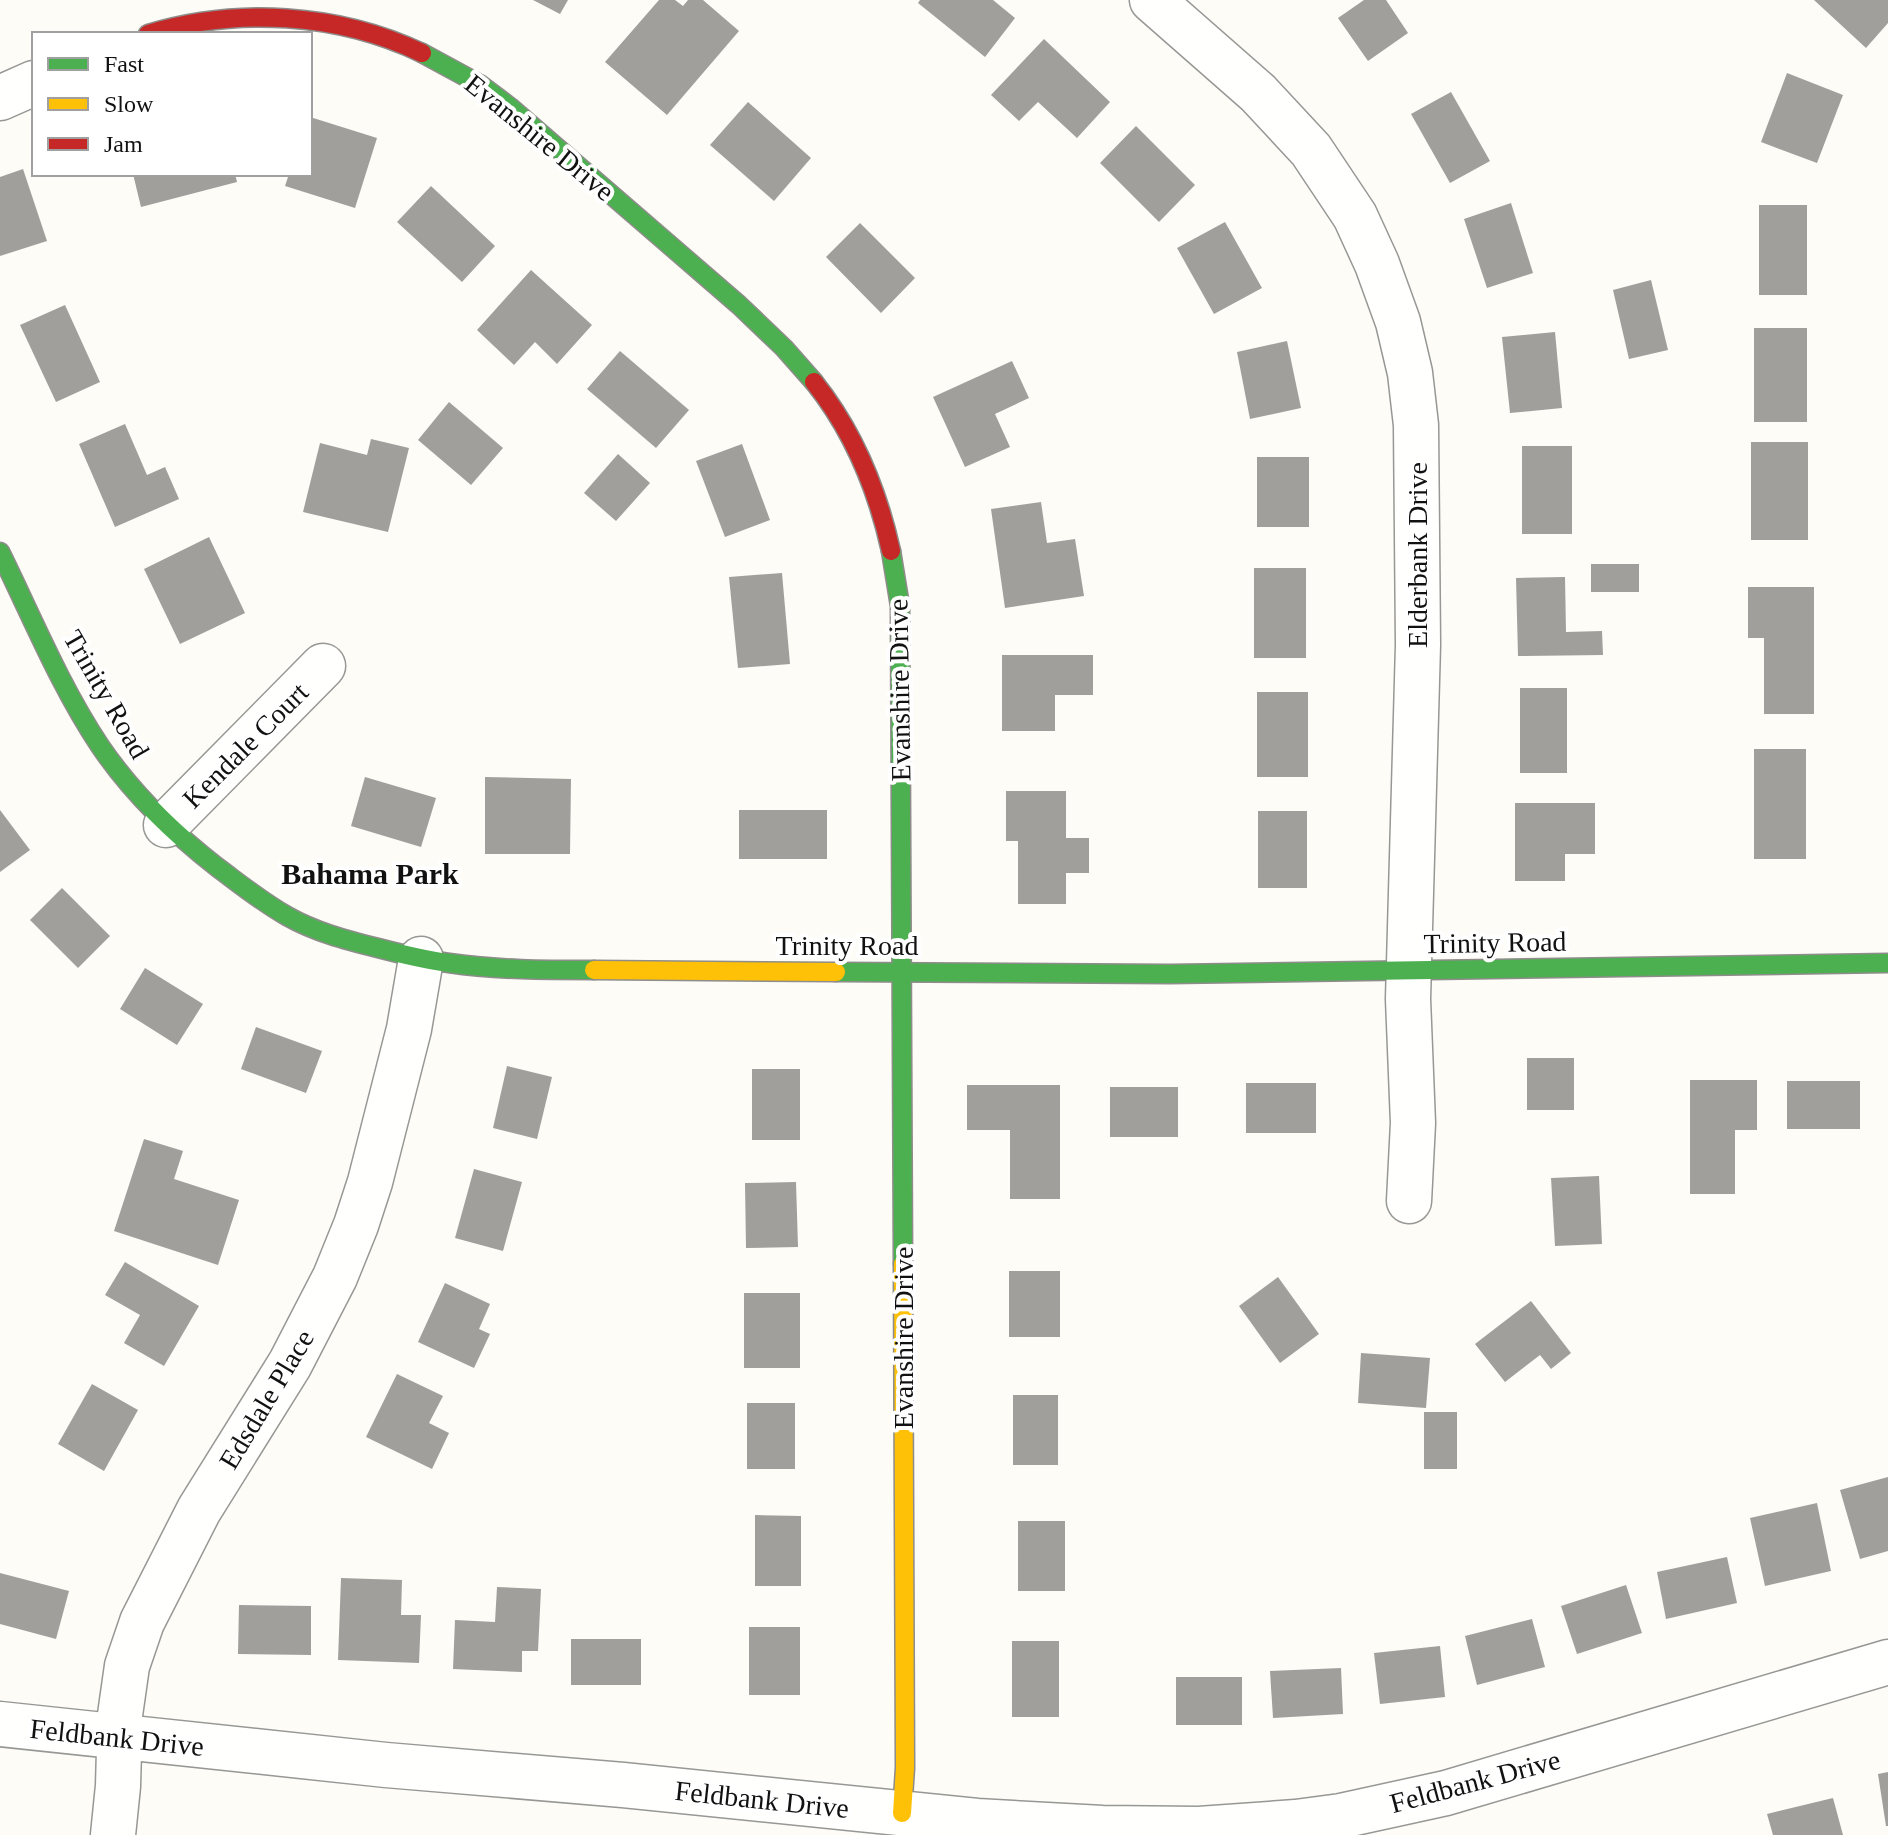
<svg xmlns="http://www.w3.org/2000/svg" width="1888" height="1835" viewBox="0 0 1888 1835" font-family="'Times New Roman',serif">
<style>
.building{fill:#a19f9c}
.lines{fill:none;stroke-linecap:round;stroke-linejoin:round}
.street-casing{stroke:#979795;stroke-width:47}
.fast-casing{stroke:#8e8d8b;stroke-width:21}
.slow-casing{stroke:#8e8d8b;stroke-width:21}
.jam-casing{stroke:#8e8d8b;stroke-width:21}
.street{stroke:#fffffe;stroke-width:44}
.fast{stroke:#4caf50;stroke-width:18}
.slow{stroke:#ffc107;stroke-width:18}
.jam{stroke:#c62828;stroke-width:18}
.labels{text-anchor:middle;stroke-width:8;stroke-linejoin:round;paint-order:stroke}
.street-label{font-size:28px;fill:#111;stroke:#fff}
.neighbourhood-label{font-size:30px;font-weight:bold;fill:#111;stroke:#fff}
</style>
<rect width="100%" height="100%" fill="#fdfcf7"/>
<g class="building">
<path d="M533,0H568L560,14Z"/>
<path d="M659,0H675L683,6L688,0H703L739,31L667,115L605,62Z"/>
<path d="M920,0H993L1015,18L985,57L918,3Z"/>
<path d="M1364,0H1386L1408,33L1368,61L1338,18Z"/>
<path d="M1814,0H1888V23L1866,48Z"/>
<path d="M1044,39L1110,102L1077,138L1038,102L1019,121L991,95Z"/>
<path d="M1787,73L1843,95L1817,163L1761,142Z"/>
<path d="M1451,92L1490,161L1450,183L1411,114Z"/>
<path d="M748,102L811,158L774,201L710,145Z"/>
<path d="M310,117L377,138L355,208L285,186L289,174H310Z"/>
<path d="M1136,126L1195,185L1159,222L1100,163Z"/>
<path d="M23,169L47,241L0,256V177Z"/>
<path d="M133,174H235L237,182L141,207Z"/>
<path d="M431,186L495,246L462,282L397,222Z"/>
<path d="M1511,203L1533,273L1487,288L1464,219Z"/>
<rect x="1759" y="205" width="48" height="90"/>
<path d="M1225,222L1262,288L1214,314L1177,248Z"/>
<path d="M860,223L915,278L881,313L826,257Z"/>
<path d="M531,270L592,325L557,364L535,342L514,365L477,330Z"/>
<path d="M1651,280L1668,350L1629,359L1613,290Z"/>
<path d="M65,305L100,382L56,402L20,325Z"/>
<rect x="1754" y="328" width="53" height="94"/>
<path d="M1555,332L1562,408L1510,413L1502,337Z"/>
<path d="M1287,341L1301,408L1250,419L1237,352Z"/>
<path d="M620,351L689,410L656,448L587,389Z"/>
<path d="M1012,361L1029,398L995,414L1010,447L965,467L933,397Z"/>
<path d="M449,402L503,448L471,485L418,440Z"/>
<path d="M125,424L147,475L165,467L179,499L115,527L79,444Z"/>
<path d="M371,439L409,448L388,532L303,512L320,443L367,455Z"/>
<rect x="1751" y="442" width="57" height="98"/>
<path d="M742,444L770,520L725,537L696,461Z"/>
<rect x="1522" y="446" width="50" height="88"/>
<path d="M618,454L650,483L616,521L584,493Z"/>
<rect x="1257" y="457" width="52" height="70"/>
<path d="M1041,502L1047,543L1075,539L1084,596L1005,608L991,509Z"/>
<path d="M209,537L245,613L180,644L144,569Z"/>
<rect x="1591" y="564" width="48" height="28"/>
<rect x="1254" y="568" width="52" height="90"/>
<path d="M782,573L790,664L738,668L729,577Z"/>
<path d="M1565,577L1566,632L1602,631L1603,655L1518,656L1516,578Z"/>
<path d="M1748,587H1814V714H1764V638H1748Z"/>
<path d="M1002,655H1093V695H1055V731H1002Z"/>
<rect x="1520" y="688" width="47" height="85"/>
<rect x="1257" y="692" width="51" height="85"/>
<rect x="1754" y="749" width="52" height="110"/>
<path d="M365,777L436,798L421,847L351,826Z"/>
<path d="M485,777L571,779L570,854H485Z"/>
<path d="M1006,791H1066V838H1089V873H1066V904H1018V841H1006Z"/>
<path d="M1515,803H1595V854H1565V881H1515Z"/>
<path d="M0,810L30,850L0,872Z"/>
<rect x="739" y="810" width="88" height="49"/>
<rect x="1258" y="811" width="49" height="77"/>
<path d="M62,888L110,936L78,968L30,920Z"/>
<path d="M145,968L203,1004L177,1045L120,1009Z"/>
<path d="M256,1027L322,1051L306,1093L241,1069Z"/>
<rect x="1527" y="1058" width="47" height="52"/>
<path d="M507,1066L552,1077L537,1139L493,1128Z"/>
<rect x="752" y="1069" width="48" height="71"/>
<path d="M1690,1080H1757V1130H1735V1194H1690Z"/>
<rect x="1787" y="1081" width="73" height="48"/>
<rect x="1246" y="1083" width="70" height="50"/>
<path d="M967,1085H1060V1199H1010V1130H967Z"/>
<rect x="1110" y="1087" width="68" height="50"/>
<path d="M144,1139L183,1151L174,1179L239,1200L218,1265L114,1231Z"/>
<path d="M474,1169L522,1182L503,1251L455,1238Z"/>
<path d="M1599,1176L1602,1244L1555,1246L1551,1178Z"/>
<path d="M796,1182L798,1247L746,1248L745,1183Z"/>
<path d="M125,1262L199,1306L164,1366L124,1343L140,1315L105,1295Z"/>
<rect x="1009" y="1271" width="51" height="66"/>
<path d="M1278,1277L1319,1334L1280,1363L1239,1306Z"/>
<path d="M445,1283L490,1304L479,1329L490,1334L474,1368L418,1342Z"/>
<rect x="744" y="1293" width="56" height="75"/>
<path d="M1531,1301L1571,1353L1551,1369L1540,1355L1505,1382L1475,1344Z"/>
<path d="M1361,1353L1430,1358L1426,1408L1358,1403Z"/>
<path d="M397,1374L443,1396L429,1423L449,1433L432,1469L366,1437Z"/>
<path d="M92,1384L138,1410L104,1471L58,1444Z"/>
<rect x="1013" y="1395" width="45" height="70"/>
<rect x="747" y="1403" width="48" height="66"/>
<rect x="1424" y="1412" width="33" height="57"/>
<path d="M1888,1477V1551L1860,1559L1840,1490Z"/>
<path d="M1817,1503L1831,1571L1765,1586L1750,1518Z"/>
<path d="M755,1515L801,1516V1586H755Z"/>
<rect x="1018" y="1521" width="47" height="70"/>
<path d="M1727,1557L1737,1603L1666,1619L1657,1572Z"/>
<path d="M0,1573L69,1591L56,1639L0,1624Z"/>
<path d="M341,1578L402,1580L401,1615H421L419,1663L338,1660Z"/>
<path d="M1626,1585L1642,1633L1577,1654L1561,1606Z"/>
<path d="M497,1587L541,1589L538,1651H522V1672L453,1669L455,1620L495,1622Z"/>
<path d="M239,1605L311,1606V1655L238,1654Z"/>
<path d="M1532,1619L1545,1667L1477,1685L1465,1636Z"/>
<rect x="749" y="1627" width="51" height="68"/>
<rect x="571" y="1639" width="70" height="46"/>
<rect x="1012" y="1641" width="47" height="76"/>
<path d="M1440,1646L1445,1697L1380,1704L1374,1653Z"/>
<path d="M1341,1668L1343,1714L1273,1718L1270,1671Z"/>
<rect x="1176" y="1677" width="66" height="48"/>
<path d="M1888,1772V1826H1886L1878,1774Z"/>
<path d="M1833,1798L1843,1835H1773L1767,1814Z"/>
</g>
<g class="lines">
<g class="street-casing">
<g id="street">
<path d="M1152,0L1258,93L1311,150L1355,216L1377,264L1398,322L1410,373L1416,425L1418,645L1408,999L1413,1123L1409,1201"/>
<path d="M0,98L34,83"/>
<path d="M166,825L323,666"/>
<path d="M0,1724L386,1765L623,1785L977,1821L1102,1828L1199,1829L1296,1822L1341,1816L1446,1793L1888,1662"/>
<path d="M113,1835L118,1786L120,1715L127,1666L142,1622L199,1510L290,1364L335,1277L356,1225L370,1182L409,1029L421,959"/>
</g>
</g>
<g class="fast-casing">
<g id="fast">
<path d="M422,53L481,85L510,107L739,305L784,348L814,382"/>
<path d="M891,551L900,606L903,1264"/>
<path d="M0,552C32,617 60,686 100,746C132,793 172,832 217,867C240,884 262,902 287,916C315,932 346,940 378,948C401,954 425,960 449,963C496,970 546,970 594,970"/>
<path d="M836,972L1170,974L1888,963"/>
</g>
</g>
<g class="slow-casing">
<g id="slow">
<path d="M594,970L836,972"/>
<path d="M902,1813L905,1768L903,1264"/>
</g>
</g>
<g class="jam-casing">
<g id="jam">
<path d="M148,34C237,7 338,13 422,53"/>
<path d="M814,382C854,432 877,488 891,551"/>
</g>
</g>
<use href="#street" class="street"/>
<use href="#fast" class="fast"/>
<use href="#slow" class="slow"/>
<use href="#jam" class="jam"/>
</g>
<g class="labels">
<g class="street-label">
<text transform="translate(540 137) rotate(39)" y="10">Evanshire Drive</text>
<text transform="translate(1417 555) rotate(-90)" y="10">Elderbank Drive</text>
<text transform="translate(899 690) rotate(-91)" y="10">Evanshire Drive</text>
<text transform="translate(107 694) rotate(60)" y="10">Trinity Road</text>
<text transform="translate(245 745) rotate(-45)" y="10">Kendale Court</text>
<text transform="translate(1495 942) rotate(-1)" y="10">Trinity Road</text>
<text x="847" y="955">Trinity Road</text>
<text transform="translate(903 1338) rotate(-90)" y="10">Evanshire Drive</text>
<text transform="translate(266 1399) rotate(-59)" y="10">Edsdale Place</text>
<text transform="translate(117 1737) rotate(6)" y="10">Feldbank Drive</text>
<text transform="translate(1475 1781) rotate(-15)" y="10">Feldbank Drive</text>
<text transform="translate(762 1799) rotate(6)" y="10">Feldbank Drive</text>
</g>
<g class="neighbourhood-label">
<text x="370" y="884">Bahama Park</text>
</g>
</g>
<rect x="32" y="32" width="280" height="144" fill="#ffffff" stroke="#a0a0a0" stroke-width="2"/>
<rect x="48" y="58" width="40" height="12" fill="#4caf50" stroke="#a0a0a0" stroke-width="2"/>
<text x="104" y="72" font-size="24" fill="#111111">Fast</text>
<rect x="48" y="98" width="40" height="12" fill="#ffc107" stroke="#a0a0a0" stroke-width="2"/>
<text x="104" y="112" font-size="24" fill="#111111">Slow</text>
<rect x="48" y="138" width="40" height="12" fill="#c62828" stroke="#a0a0a0" stroke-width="2"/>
<text x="104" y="152" font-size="24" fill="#111111">Jam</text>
</svg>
